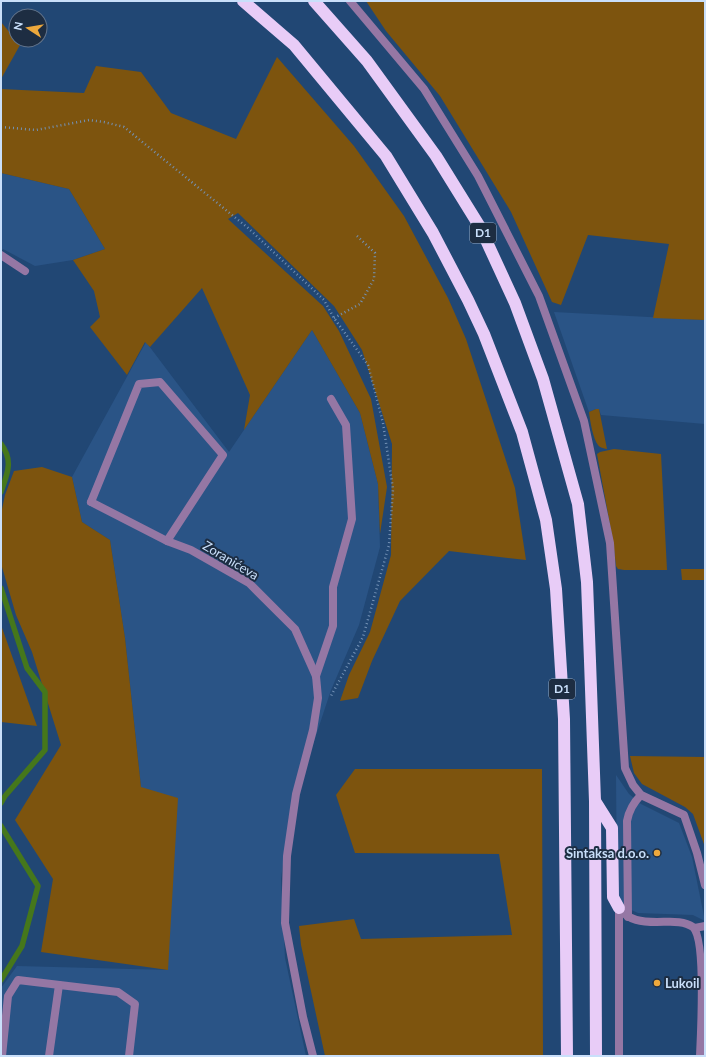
<svg xmlns="http://www.w3.org/2000/svg" width="706" height="1057" viewBox="0 0 706 1057" font-family="Lato,sans-serif">
<style>
.built{fill:#2a5486}
.green{fill:#7d540e}
.lines{fill:none;stroke-linecap:round;stroke-linejoin:round}
.stream{stroke:#45771b;stroke-width:5.5}
.path{stroke:#7492b6;stroke-width:2.5;stroke-dasharray:1 3;stroke-linecap:butt}
.lane{stroke:#9577a4;stroke-width:8}
.street{stroke:#9577a4;stroke-width:8}
.highway{stroke:#e8ccf7;stroke-width:12}
.poi-dot{fill:#eda83c;stroke:#1d2d42;stroke-width:1.5}
.labels{text-anchor:middle;stroke-width:4;stroke-linejoin:round;paint-order:stroke}
.shield{fill:#1d2d42;stroke:#95aac3;stroke-width:1}
.shield-label{font-size:12px;font-weight:bold;fill:#c9dffa}
.street-label{font-size:13px;fill:#c9dffa;stroke:#1d2d42}
.poi-label{font-size:13px;font-weight:bold;fill:#c9dffa;stroke:#1d2d42;text-anchor:end}
</style>
<rect width="100%" height="100%" fill="#214774"/>
<g class="built">
<path d="M1,173L69,189L105,249L73,260L35,266L3,249L1,252Z"/>
<path d="M554,312L705,320V424L601,415L599,409H596L589,412Z"/>
<path d="M312,330L360,413L378,484L380,547L359,625L331,690L289,817L281,879L285,958L306,1056H1V988L17,966L168,970L141,787L125,638L110,540L82,522L72,477L146,342L229,452Z"/>
<path d="M616,775L629,794L641,804L679,823L692,857L705,921L693,915L638,913L627,908L620,899L617,888Z"/>
</g>
<g class="green">
<path d="M366,1H705V320L653,318L669,244L588,235L561,305L552,302L511,212L440,96L386,31Z"/>
<path d="M1,22L20,45L1,79Z"/>
<path d="M277,57L354,146L404,216L448,298L466,339L515,488L526,560L449,551L400,601L372,661L358,698L340,701L349,675L370,632L391,555L392,444L362,350L334,306L238,213L228,219L323,306L339,331L371,399L387,487L380,534L378,484L360,413L312,330L244,430L250,395L202,288L150,347L145,342L127,375L90,327L100,317L94,291L73,260L105,249L69,189L1,173V89L84,93L96,66L141,72L171,113L236,139Z"/>
<path d="M596,409H599L607,449C603,448 600,448 598,445C593,439 590,421 589,412Z"/>
<path d="M614,449L661,454L667,570H624L618,569L616,566L613,541L597,454L600,452Z"/>
<path d="M42,467L72,477L82,522L110,540L125,638L141,787L178,798L168,970L41,952L53,879L15,820L61,745L32,652L16,615L2,567L1,514L5,495L14,471Z"/>
<path d="M681,569H705V580H682Z"/>
<path d="M1,625L37,726L1,722Z"/>
<path d="M630,756L705,757V847L693,814L685,807L642,784L634,773Z"/>
<path d="M355,769H542L543,1056H325L301,945L299,926L354,919L361,939L512,935L499,854L355,853L336,795Z"/>
</g>
<g class="lines">
<g class="stream">
<path d="M1,444C14,461 7,474 1,492"/>
<path d="M1,588L27,668L45,692V750L5,796L1,803"/>
<path d="M1,826L38,886L22,946L1,980"/>
</g>
<g class="path">
<path d="M1,127L36,130L89,120L104,122L124,127L248,228L324,300L334,318L368,365L383,423L393,489L389,545L363,637L331,696"/>
<path d="M334,318L360,304L374,279L375,253L357,236"/>
</g>
<g class="lane">
<path d="M1,255L25,271"/>
<path d="M91,502L139,384L160,382L223,455L167,541"/>
<path d="M316,676L333,626V587L352,519L346,425L331,399"/>
<path d="M619,908C629,921 642,922 657,922C669,922 683,920 693,927C706,939 701,1034 700,1056"/>
<path d="M619,908V1056"/>
<path d="M628,917L627,821C629,810 633,803 641,795"/>
<path d="M695,928L705,926"/>
<path d="M2,1056L8,996L18,980L118,992L135,1004L129,1056"/>
<path d="M49,1056L59,985"/>
</g>
<g class="street">
<path d="M350,1L424,89L478,176L539,296L584,421L610,543L625,768L633,785L641,795L684,815L697,853L705,885"/>
<path d="M91,502L167,541L191,550L249,583L295,629L316,676L318,698L313,730L296,794L287,856L285,923L303,1017L313,1056"/>
</g>
<g class="highway">
<path d="M243,1L294,45L386,156L433,233L468,300L484,334L522,432L546,520L556,589L564,719L567,1056"/>
<path d="M314,1L367,61L436,156L480,227L515,303L543,379L578,504L587,582L590,661L595,801L596,1056"/>
<path d="M595,801L612,828L613,897L619,908"/>
</g>
</g>
<g class="poi-dot">
<circle cx="657" cy="853" r="4"/>
<circle cx="657" cy="983" r="4"/>
</g>
<g class="labels">
<g class="shield">
<rect x="470" y="223" width="26" height="20" rx="3"/>
<rect x="549" y="679" width="26" height="20" rx="3"/>
</g>
<g class="shield-label">
<text x="483" y="237">D1</text>
<text x="562" y="693">D1</text>
</g>
<g class="street-label">
<text transform="translate(231 560) rotate(31)" y="5">Zoranićeva</text>
</g>
<g class="poi-label">
<text x="649" y="858">Sintaksa d.o.o.</text>
<text x="665" y="988" text-anchor="start">Lukoil</text>
</g>
</g>
<rect width="706" height="1057" fill="none" stroke="#c9dffa" stroke-width="4"/>
<g transform="translate(28 28) rotate(282)"><circle r="19" fill="#1d2d42" stroke="#62748c"/>
<path d="M0-3L7 15L0 10L-7 15Z" fill="#eda83c"/>
<text y="-6" font-size="11" font-weight="bold" text-anchor="middle" fill="#c9dffa">N</text>
</g>
</svg>
